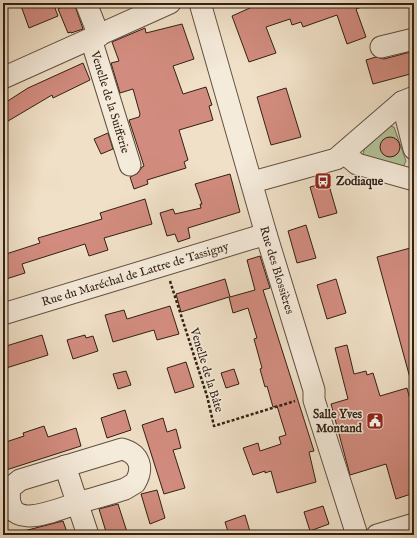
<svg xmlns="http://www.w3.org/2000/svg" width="417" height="538" viewBox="0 0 417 538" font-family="'IM FELL English',serif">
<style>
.green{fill:#b4c39a;stroke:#737257}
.building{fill:#d28c7f;stroke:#322014}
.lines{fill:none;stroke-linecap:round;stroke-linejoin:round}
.minor-casing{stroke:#625041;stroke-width:23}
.path{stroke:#322014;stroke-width:2.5;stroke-dasharray:3 2;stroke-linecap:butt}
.minor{stroke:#f5ebdb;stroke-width:21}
.labels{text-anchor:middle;stroke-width:3;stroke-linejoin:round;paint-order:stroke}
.street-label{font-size:12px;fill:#322014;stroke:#f5ebdb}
.poi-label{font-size:12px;font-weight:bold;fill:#322014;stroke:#f5ebdb;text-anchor:start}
</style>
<rect width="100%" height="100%" fill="#f0e0c7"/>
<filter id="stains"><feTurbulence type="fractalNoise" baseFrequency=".005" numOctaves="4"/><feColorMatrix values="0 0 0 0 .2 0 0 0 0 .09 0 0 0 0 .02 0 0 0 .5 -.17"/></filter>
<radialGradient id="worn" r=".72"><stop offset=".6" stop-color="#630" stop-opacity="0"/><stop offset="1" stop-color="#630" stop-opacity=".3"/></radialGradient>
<path class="green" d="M389,126L394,127L406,161L403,167L366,156L363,154L364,150Z"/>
<g class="building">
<path d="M20,3H53L58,16L29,28Z"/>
<path d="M71,3H74L83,29L71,33V32L68,33L58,9Z"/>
<path d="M261,3H366L367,5L356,9L366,37L347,44L337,15L303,27L301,22L292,25L290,19L266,27L276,53L249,62L232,16Z"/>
<path d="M182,24L194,59L173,66L183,94L206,87L212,105L209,106L213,120L179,130L188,160L184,162L186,168L147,180L148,184L134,189L130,177L138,173L142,167L144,166L129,120L139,117L140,114L133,89L120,93L111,63L119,61L112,42L145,28L146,33Z"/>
<path d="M414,51V73L373,84L366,60L376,57L384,59Z"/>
<path d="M83,63L90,80L53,98L52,95L3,124V104L28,88Z"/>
<path d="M286,88L301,137L271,145L257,97Z"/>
<path d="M108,133L113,149L101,154L94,139Z"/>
<circle cx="390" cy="147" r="10"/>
<path d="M230,174L240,212L188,228L190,238L178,242L175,234L167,236L160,213L173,209L175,214L201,208L200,204H202L195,184Z"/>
<path d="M328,182L337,213L319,218L310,187Z"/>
<path d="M145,199L152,224L104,238L108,250L89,256L85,244L22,264L25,273L3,280V255L40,243L38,238L102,219L100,213Z"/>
<path d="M306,225L316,258L297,263L288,231Z"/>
<path d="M414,247V378H410L377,257Z"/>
<path d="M260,256L270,288L263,290L314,451L309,452L316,482L277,493L271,471L265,473V471L253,475L243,448L258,443L260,451L281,444L279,437L286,435L277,406L273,407L267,386L265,387L260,369L262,368L254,339L257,338L248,308L233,313L229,297L181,312L176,294L225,279L230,297L255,290L247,260Z"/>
<path d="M336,279L346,313L327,319L317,285Z"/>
<path d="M170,306L179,334L157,340L154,330L113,342L105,315L124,310L127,319Z"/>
<path d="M42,335L48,355L3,369V347Z"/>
<path d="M85,335L86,338L93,336L98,351L73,359L67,340Z"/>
<path d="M347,345L354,374L366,371L367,375L373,373L380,396L407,388L414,415V493L396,499L386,464L350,475L331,404L348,399L335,348Z"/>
<path d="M186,362L194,387L175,393L167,368Z"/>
<path d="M234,369L239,384L226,388L221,373Z"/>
<path d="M126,371L131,385L118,389L113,374Z"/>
<path d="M125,410L131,430L107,438L101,418Z"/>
<path d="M163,418L167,432L176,429L181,448L173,450L185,488L164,494L142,425Z"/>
<path d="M44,426L48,437L76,428L81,446L3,471V443L24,436L23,433Z"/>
<path d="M157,490L165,518L150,524L141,494Z"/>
<path d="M118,504L128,535H107L99,509Z"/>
<path d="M323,506L329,524L310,531L304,512Z"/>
<path d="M245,515L251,535H229L225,522Z"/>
<path d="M63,521L68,535H21L20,532Z"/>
</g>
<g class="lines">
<g class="minor-casing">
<g id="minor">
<path d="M86,3L99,36"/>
<path id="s1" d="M200,3L266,234L314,390V400L357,535"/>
<path id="s2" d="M91,39L130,165"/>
<path d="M381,47L414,39"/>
<path d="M3,78L170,3"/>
<path d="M402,102L414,149"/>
<path d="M344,153L357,164L414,180"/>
<path d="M253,182L336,159L402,102L414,97"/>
<path id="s3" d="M3,314L266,234"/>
<path d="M122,449C140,454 144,468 135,483L125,489C110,494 94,498 78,503C55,510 3,535 10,488L20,480Z"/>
<path d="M65,466L88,535"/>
<path d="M377,535L414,524"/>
</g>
</g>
<path class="path" d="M170,281L207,396L214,426L295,401"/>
<use href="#minor" class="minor"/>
</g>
<defs>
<g id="bus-square" transform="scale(0.9)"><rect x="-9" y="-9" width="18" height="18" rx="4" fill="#8f2418" stroke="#f5ebdb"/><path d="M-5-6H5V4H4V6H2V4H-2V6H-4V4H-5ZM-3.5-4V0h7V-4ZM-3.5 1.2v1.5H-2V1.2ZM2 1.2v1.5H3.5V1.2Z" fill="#fff"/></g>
<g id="civic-square" transform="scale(0.9)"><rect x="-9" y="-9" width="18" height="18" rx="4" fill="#8f2418" stroke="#f5ebdb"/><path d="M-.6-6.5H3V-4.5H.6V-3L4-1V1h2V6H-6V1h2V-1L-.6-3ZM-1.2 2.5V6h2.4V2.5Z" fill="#fff"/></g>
</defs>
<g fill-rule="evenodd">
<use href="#bus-square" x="323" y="181"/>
<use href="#civic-square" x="375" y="421"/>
</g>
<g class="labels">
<g class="street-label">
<text dy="4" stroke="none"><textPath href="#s2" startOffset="66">Venelle de la Suifferie</textPath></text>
<text dy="4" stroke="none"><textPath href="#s1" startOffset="278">Rue des Blossières</textPath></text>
<text dy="4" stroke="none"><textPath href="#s3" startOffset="138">Rue du Maréchal de Lattre de Tassigny</textPath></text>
<text transform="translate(207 370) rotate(73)" y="4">Venelle de la Bâte</text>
</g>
<g class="poi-label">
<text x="336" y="185">Zodiaque</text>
<text x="362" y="418" text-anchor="end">Salle Yves<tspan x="362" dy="14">Montand</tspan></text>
</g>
</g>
<rect width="417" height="538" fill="none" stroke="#f0e0c7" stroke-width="16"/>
<rect x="4" y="4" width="409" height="530" fill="none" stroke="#322014" stroke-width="2"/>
<rect x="8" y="8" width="401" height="522" fill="none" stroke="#322014"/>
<rect width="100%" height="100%" filter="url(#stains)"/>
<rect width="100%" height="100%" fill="url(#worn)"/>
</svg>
